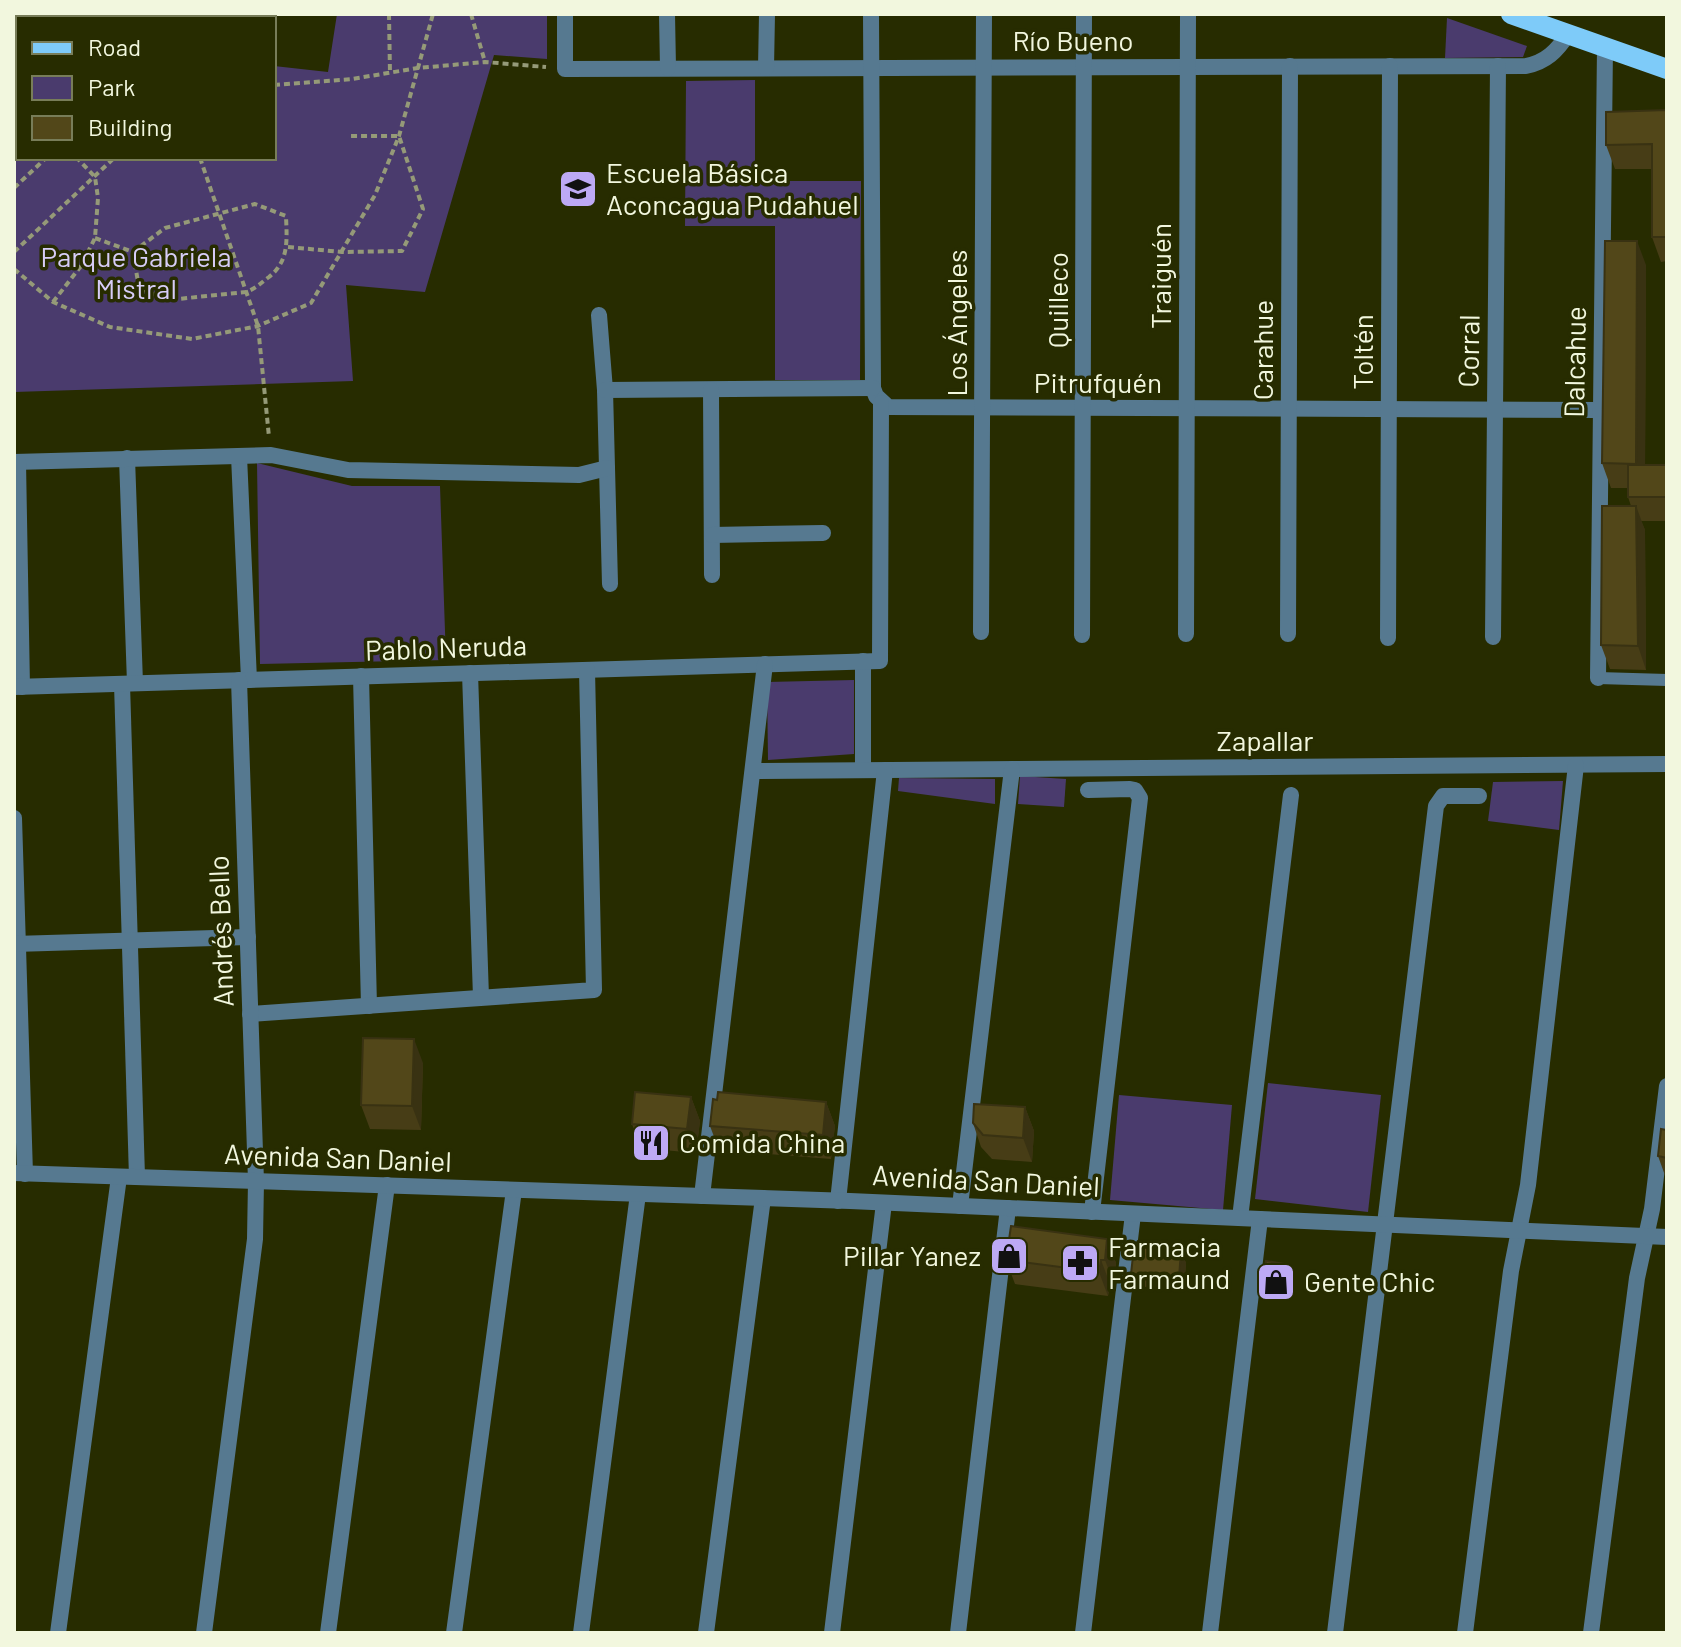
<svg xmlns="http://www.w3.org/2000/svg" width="1681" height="1647" viewBox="0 0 1681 1647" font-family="Barlow,sans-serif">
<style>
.green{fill:#4a3b6d}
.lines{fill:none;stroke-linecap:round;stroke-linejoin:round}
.path{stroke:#959a78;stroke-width:4;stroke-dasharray:6 4;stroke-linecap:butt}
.service{stroke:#567990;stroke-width:12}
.minor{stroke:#567990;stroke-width:16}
.tertiary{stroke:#567990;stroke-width:16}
.primary{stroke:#7ecbf9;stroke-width:20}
.wall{fill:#473d16}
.shaded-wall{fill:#393212}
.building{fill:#524719;stroke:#393212;stroke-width:2}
.labels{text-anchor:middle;stroke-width:7;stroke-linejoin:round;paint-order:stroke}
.street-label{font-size:28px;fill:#f2f7de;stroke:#272c00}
.poi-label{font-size:28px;fill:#f2f7de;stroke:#272c00;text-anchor:start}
.park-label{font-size:28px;fill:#d7cdf7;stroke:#272c00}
</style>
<rect width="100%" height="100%" fill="#272c00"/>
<g class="green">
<path d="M14,14H48L47,18H18V158H274V66L328,72L337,14H547V59L494,55L425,292L346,285L353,381L14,392Z"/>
<path d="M1447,18L1527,46L1523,57L1445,58Z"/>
<path d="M755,80V181H861L860,380H775V226H685L686,81Z"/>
<path d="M257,463L352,486H440L446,660L260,664Z"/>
<path d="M854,680V754L768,760L767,682Z"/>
<path d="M1020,776L1066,779L1064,807L1018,804Z"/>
<path d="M899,778L995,779V804L898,791Z"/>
<path d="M1563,781L1559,830L1488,821L1493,782Z"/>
<path d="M1268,1083L1381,1095L1368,1212L1255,1199Z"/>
<path d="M1119,1095L1232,1105L1223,1210L1110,1200Z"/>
</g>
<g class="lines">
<g class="path">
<path d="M389,14L390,74"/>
<path d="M471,14L485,62"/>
<path d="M14,32L18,39"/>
<path d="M274,85L352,79L418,68L485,62L546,67"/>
<path d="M14,100H18"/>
<path d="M200,158L258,326L269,437"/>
<path d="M14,188L46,158"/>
<path d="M95,238L133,252L165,228L255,204L286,216C287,241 289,261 269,277C261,283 255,289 246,292L168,300L139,288L133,252"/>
<path d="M288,247L342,252L402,251L423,209L399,136H348"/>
<path d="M14,252L114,158"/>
<path d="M14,269L53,302L110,327L192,339L258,326L311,303L375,195L399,136L433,14"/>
<path d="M53,302L81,266L95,238L98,198L95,177L77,158"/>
</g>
<path class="service" d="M1598,678L1667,680"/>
<g class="minor">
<path d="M565,14V69L1526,66C1546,62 1557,51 1568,34"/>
<path d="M667,14L668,68"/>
<path d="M871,14L873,388L876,396L888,407L1601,410"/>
<path d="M766,68L767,14"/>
<path d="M599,315L605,390L610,584"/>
<path d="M605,390L873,388"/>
<path d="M711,390L712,575"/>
<path d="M239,456L249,680"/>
<path d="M127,458L135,683"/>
<path d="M14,462L271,455L348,470L579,475L607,468"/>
<path d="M18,462L22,687"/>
<path d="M712,535L823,533"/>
<path d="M981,632L984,14"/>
<path d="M1186,634L1188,14"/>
<path d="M1288,634L1290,66"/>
<path d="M1082,635L1084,14"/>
<path d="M1493,637L1498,66"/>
<path d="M1388,638L1390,66"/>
<path d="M863,661V770"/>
<path d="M470,673L481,997"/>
<path d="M361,676L369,1006"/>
<path d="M1598,678L1605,47"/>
<path d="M122,684L137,1177"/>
<path d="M14,687L880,661L881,403"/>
<path d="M753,771L1667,764"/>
<path d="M1088,790L1130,789L1135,790L1140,798L1092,1212"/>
<path d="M14,818L25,1174"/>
<path d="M14,944L248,937"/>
<path d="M250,1014L594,990L587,670"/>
<path d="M702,1196L765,664"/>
<path d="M838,1201L885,770"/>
<path d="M960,1206L1012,769"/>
<path d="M1240,1218L1291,795"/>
<path d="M58,1633L119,1177"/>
<path d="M204,1633L255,1239L256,1181L239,680"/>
<path d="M328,1633L387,1185"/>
<path d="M454,1633L514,1190"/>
<path d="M581,1633L638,1194"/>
<path d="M706,1633L763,1198"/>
<path d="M832,1633L884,1203"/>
<path d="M958,1633L1008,1208"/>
<path d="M1083,1633L1133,1214"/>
<path d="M1210,1633L1260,1219"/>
<path d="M1335,1633L1436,806L1443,796H1479"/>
<path d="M1465,1633L1511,1271L1528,1185L1576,765"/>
<path d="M1591,1633L1637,1278L1652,1209L1667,1086"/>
</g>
<path class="tertiary" d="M14,1173L850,1201L1667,1237"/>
<path class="primary" d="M1511,14L1667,69"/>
</g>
<g class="wall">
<path d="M1667,110V261L1661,262L1652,237V169H1615L1606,145Z"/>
<path d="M1646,265L1645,465H1667V521H1641L1645,530L1646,670L1610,669L1601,645L1631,506L1628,497V488H1611L1602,463Z"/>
<path d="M423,1063L421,1130L370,1129L361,1105Z"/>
<path d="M691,1097L700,1121L696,1153L641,1148L632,1124Z"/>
<path d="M717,1100L826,1102L835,1126L831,1159L719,1150L710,1126Z"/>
<path d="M1025,1107L1034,1131L1032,1162L992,1159L981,1147L973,1123Z"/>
<path d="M1658,1156L1667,1158V1181Z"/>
<path d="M1107,1239L1116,1263L1114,1284H1110L1108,1296L1015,1284L1006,1260Z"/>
<path d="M1181,1251L1186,1263L1184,1290L1135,1286L1131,1274Z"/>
<path d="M1288,1270L1283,1298L1264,1295L1262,1288Z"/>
</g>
<g class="shaded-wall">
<path d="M1637,241L1646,265L1645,488L1636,464Z"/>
<path d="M1636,506L1645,530L1646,670L1638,646Z"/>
<path d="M414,1039L423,1063L421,1130L412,1106Z"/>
<path d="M691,1097L700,1121L696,1153L687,1129Z"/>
<path d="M826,1102L835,1126L831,1159L823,1135Z"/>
<path d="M1025,1107L1034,1131L1032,1162L1023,1138Z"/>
<path d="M1107,1239L1116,1263L1114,1284L1105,1260Z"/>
<path d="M1181,1251L1186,1263L1184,1290L1179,1278Z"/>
<path d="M1101,1260L1110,1284L1108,1296L1099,1272Z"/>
<path d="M1285,1264L1288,1270L1283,1298L1281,1291Z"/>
</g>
<g class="building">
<path d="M1667,110V237H1652V144L1606,145V112Z"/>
<path d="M1605,241H1637L1636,464L1602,463Z"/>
<rect x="1628" y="465" width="39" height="32"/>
<path d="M1602,506H1636L1638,646L1601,645Z"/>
<path d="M363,1038L414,1039L412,1106L361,1105Z"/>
<path d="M635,1092L691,1097L687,1129L632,1124Z"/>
<path d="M718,1092L826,1102L823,1135L710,1126L713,1099L717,1100Z"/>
<path d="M974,1104L1025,1107L1023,1138L983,1135L973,1123Z"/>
<path d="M1661,1129L1667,1130V1158L1658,1156Z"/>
<path d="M1011,1226L1107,1239L1105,1260H1101L1099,1272L1006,1260Z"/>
<path d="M1134,1247L1181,1251L1179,1278L1131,1274Z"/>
<path d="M1266,1261L1285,1264L1281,1291L1262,1288Z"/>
</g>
<defs>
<g id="school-square" transform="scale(2)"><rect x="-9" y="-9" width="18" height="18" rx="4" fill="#bda9f5" stroke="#272c00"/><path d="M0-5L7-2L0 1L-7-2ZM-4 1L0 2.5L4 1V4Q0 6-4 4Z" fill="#111"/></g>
<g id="restaurant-square" transform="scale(2)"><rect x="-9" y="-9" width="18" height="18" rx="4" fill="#bda9f5" stroke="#272c00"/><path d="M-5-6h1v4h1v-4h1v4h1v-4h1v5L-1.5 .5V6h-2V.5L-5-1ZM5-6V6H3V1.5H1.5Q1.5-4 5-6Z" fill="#111"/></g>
<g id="shop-square" transform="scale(2)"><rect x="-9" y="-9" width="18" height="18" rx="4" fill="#bda9f5" stroke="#272c00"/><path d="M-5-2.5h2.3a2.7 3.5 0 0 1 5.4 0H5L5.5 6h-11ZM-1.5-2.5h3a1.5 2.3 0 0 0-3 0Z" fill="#111"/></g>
<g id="pharmacy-square" transform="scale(2)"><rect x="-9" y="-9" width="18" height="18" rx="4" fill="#bda9f5" stroke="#272c00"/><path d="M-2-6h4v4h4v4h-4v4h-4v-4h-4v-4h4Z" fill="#111"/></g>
</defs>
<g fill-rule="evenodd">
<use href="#school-square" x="578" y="189"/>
<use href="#restaurant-square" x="651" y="1143"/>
<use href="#shop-square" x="1009" y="1256"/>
<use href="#pharmacy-square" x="1080" y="1263"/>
<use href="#shop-square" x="1276" y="1282"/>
</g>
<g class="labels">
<g class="street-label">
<text x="1073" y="51">Río Bueno</text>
<text transform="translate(1161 276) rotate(-90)" y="10">Traiguén</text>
<text transform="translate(1058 300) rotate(-90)" y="10">Quilleco</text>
<text transform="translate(957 323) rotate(-90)" y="10">Los Ángeles</text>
<text transform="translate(1263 350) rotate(-90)" y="10">Carahue</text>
<text transform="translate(1469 351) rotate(-89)" y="10">Corral</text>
<text transform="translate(1363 352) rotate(-90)" y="10">Toltén</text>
<text transform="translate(1575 362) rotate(-89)" y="10">Dalcahue</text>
<text x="1098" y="393">Pitrufquén</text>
<text transform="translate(446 648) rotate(-2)" y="10">Pablo Neruda</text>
<text x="1265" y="751">Zapallar</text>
<text transform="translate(221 931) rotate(-92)" y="10">Andrés Bello</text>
<text transform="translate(338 1158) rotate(2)" y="10">Avenida San Daniel</text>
<text transform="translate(986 1181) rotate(3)" y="10">Avenida San Daniel</text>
</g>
<g class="poi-label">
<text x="606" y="183">Escuela Básica<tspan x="606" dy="32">Aconcagua Pudahuel</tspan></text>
<text x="679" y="1153">Comida China</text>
<text x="1108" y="1257">Farmacia<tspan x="1108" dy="32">Farmaund</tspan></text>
<text x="981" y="1266" text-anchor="end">Pillar Yanez</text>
<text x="1304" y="1292">Gente Chic</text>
</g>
<g class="park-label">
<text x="136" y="267">Parque Gabriela<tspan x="136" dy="32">Mistral</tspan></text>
</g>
</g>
<rect width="1681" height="1647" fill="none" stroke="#f2f7de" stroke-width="32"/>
<rect x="16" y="16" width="260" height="144" fill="#272c00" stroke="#787d59" stroke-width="2"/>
<rect x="32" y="42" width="40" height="12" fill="#7ecbf9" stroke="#787d59" stroke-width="2"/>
<text x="88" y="56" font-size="24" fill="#f2f7de">Road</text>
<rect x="32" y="76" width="40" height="24" fill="#4a3b6d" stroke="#787d59" stroke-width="2"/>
<text x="88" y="96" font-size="24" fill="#f2f7de">Park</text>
<rect x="32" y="116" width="40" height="24" fill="#524719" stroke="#787d59" stroke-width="2"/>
<text x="88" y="136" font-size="24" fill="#f2f7de">Building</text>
</svg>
